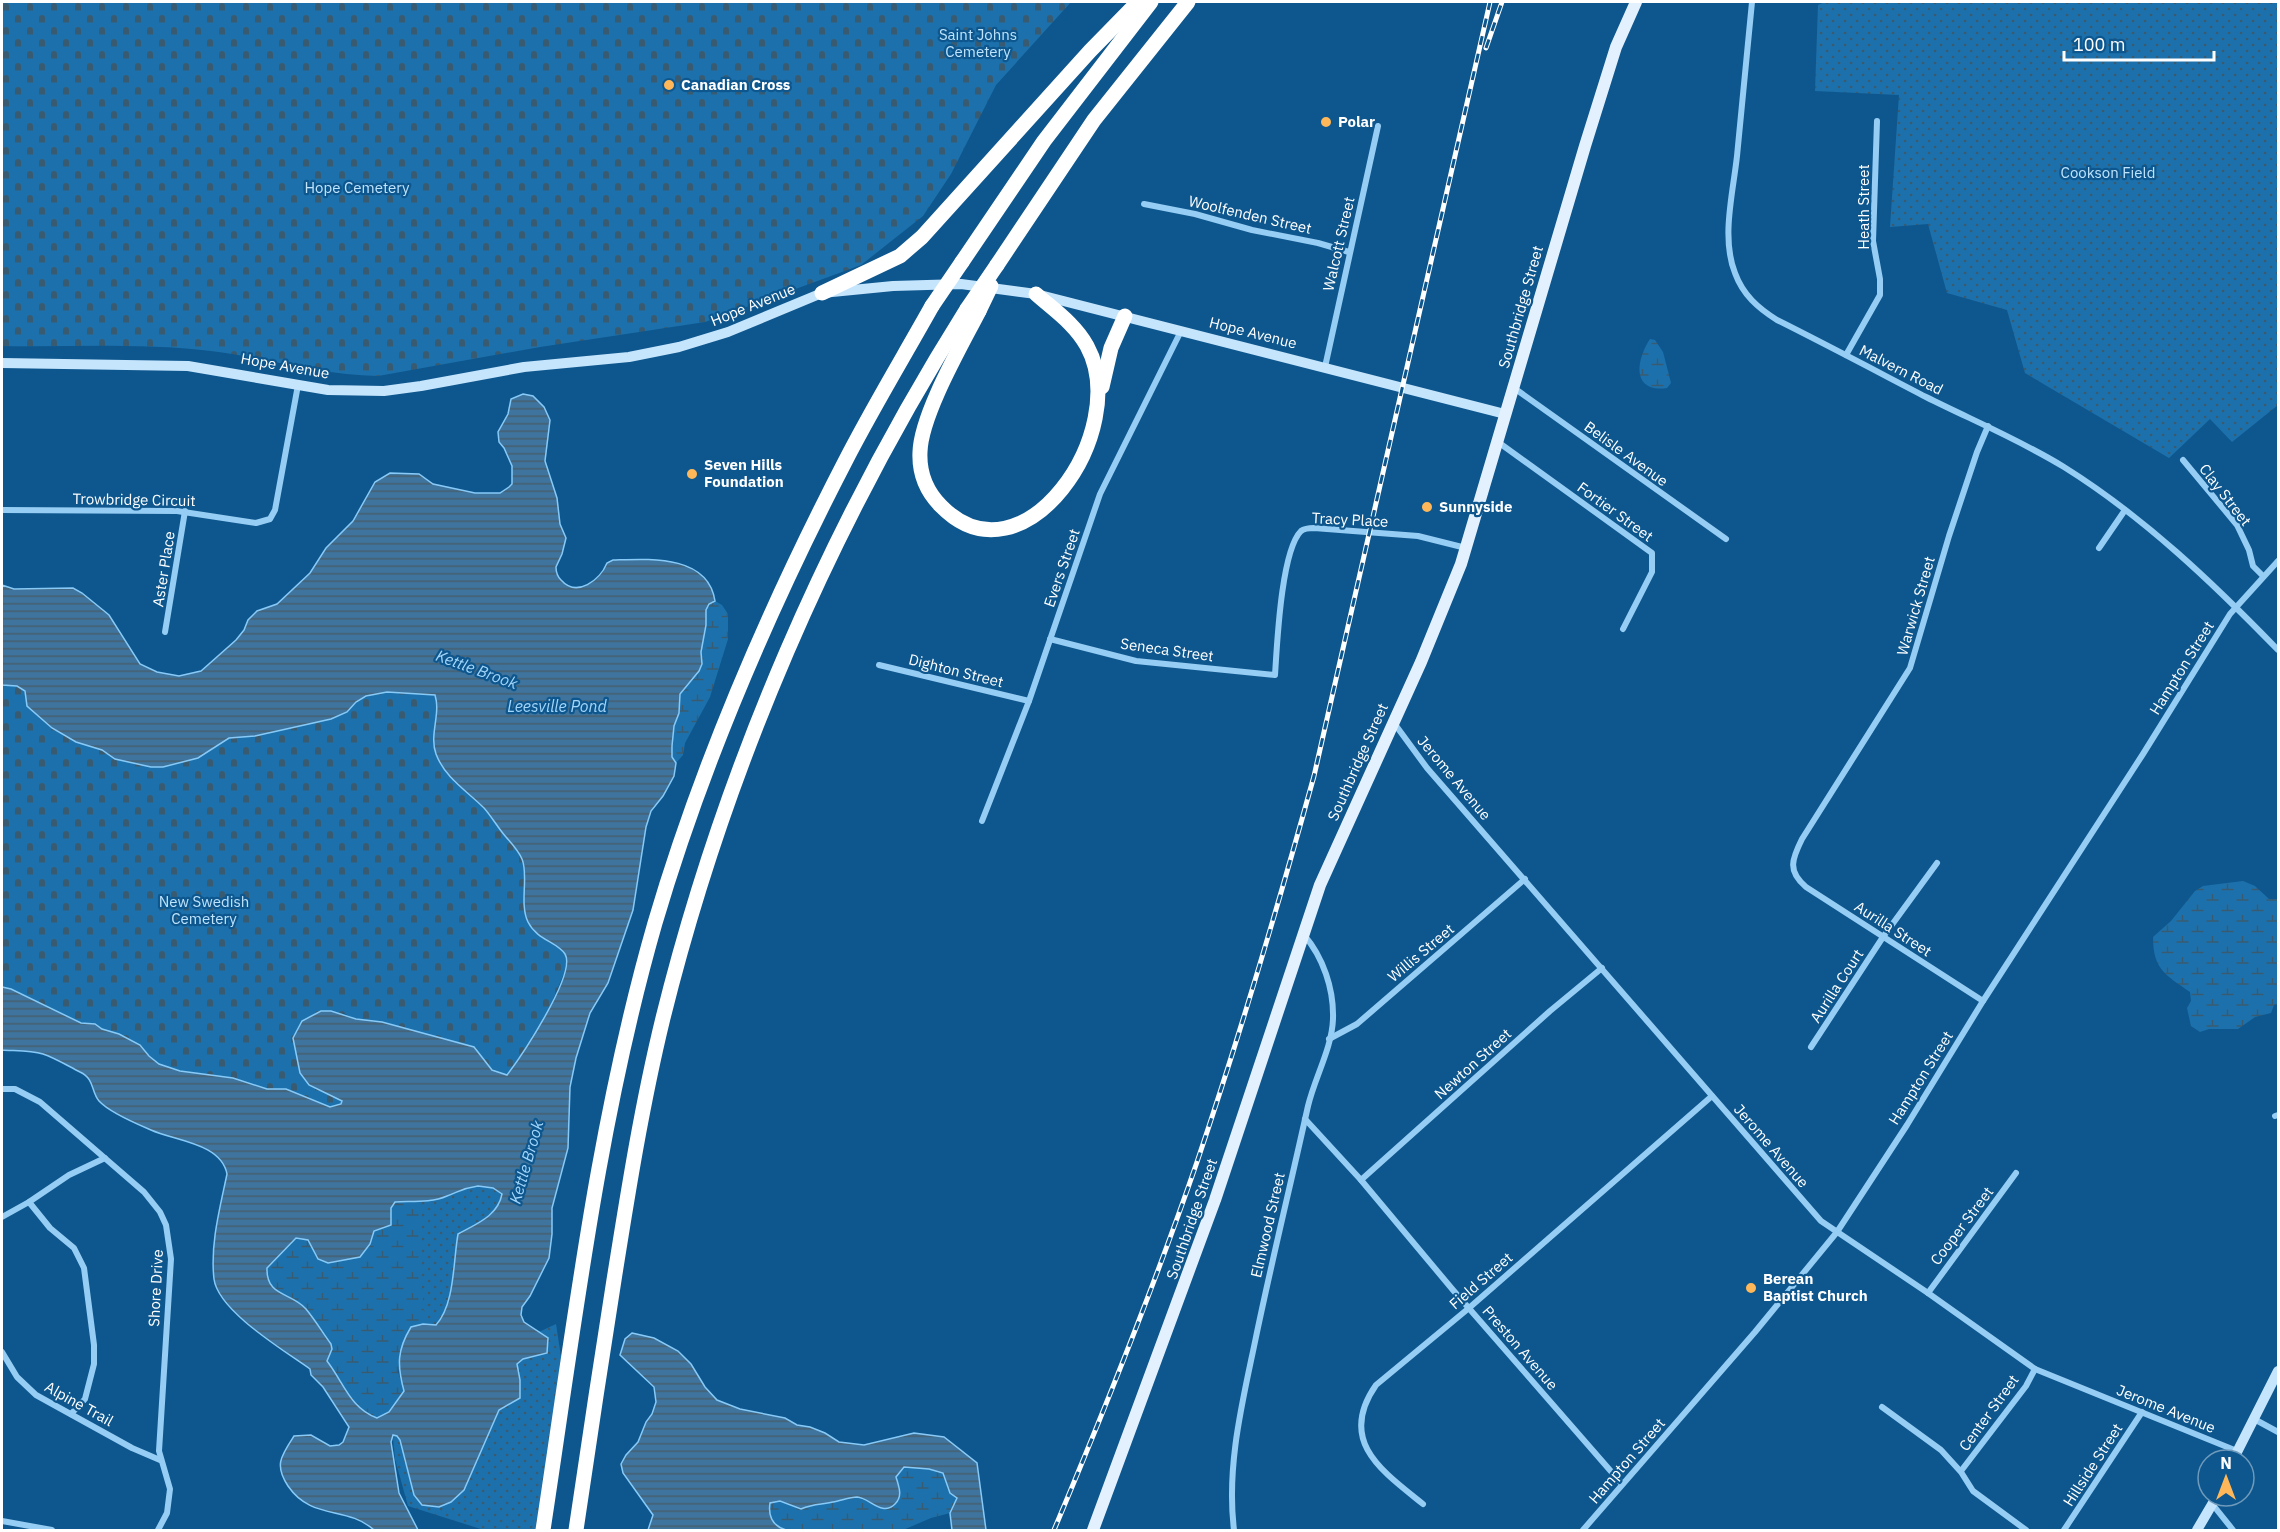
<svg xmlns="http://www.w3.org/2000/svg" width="2280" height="1532" viewBox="0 0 2280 1532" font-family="'IBM Plex Sans',sans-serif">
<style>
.grass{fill:url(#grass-dots)}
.wetland{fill:url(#wetland-marsh)}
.cemetery{fill:url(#cemetery-stones)}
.water{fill:url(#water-rules);stroke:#87caf8;stroke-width:1.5;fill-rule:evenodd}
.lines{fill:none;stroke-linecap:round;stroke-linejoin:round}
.street{stroke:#96cdf4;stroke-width:6}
.secondary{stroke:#c5e5fd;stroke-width:10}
.primary{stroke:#e3f1ff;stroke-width:12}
.highway{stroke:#fff;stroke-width:15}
.rail-casing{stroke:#fff;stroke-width:5}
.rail{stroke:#0e578e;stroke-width:3;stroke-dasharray:9;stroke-linecap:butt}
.highway-bridge{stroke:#fff;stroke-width:15}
.poi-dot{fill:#ffb859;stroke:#0e578e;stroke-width:2}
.labels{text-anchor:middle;stroke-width:4.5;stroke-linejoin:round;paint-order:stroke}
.park-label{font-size:15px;fill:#bee4fe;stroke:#0e578e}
.poi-label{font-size:15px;font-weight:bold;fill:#fff;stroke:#0e578e;text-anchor:start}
.street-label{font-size:15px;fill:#fff;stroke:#0e578e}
.water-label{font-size:16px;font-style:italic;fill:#a2d6fb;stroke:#0e578e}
</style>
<defs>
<pattern id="grass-dots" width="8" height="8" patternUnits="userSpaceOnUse" patternTransform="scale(1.5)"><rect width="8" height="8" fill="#1c71ac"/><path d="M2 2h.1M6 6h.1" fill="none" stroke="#395b72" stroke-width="1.8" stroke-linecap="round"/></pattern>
<pattern id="wetland-marsh" width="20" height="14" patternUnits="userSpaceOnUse" patternTransform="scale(1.5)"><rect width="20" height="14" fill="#1c71ac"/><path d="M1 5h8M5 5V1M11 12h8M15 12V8" fill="none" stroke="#395b72"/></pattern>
<pattern id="cemetery-stones" width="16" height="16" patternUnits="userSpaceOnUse" patternTransform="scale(1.5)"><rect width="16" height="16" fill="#1c71ac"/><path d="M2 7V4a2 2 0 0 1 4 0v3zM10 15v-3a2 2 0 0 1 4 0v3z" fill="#395b72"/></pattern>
<pattern id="water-rules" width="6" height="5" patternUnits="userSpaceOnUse" patternTransform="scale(1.5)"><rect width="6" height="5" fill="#3e749d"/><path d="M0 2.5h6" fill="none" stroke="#465e70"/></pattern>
</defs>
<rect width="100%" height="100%" fill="#0e578e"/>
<g class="grass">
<path d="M1825,2H2278V405L2232,442L2210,419L2169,458L2025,373L2007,310L1947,293L1928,224L1890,227L1899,95L1815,91L1818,5Z"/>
<path d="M479,1186L493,1188L502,1194C497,1216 476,1224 458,1234C453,1262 455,1304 436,1325L423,1324L411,1327L395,1201L446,1197L464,1188Z"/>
<path d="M556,1324L561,1357L538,1530H484L408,1506L395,1459L392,1427L513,1344Z"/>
</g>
<g class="wetland">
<path d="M1650,339L1655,340L1663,352L1671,383L1667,388C1631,393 1636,360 1650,339Z"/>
<path d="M715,601L722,605L728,614V639L710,697L685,743L683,755L676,763L672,757V746L674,726L679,713L680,694L702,664L701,652L706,625V610L709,604Z"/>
<path d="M2243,881L2255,886L2269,899H2278V1004L2274,1005L2271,1013L2255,1017L2238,1029H2209L2200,1032L2191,1026L2187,1008L2191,1001L2190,992C2166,975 2153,970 2153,937L2171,921L2195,891L2203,886Z"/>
<path d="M395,1201H422L419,1253L425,1324L411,1327L398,1372L404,1390L389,1412L377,1418C350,1407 344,1383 327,1361L332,1349C324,1336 316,1321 306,1309C291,1292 267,1297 267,1268L296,1238L309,1240L318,1259L370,1244L374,1231L391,1225V1208Z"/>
<path d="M904,1463L951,1470L957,1498L950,1513L931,1518L903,1530H786L781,1529L771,1519L769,1503L780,1501L801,1509L816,1503H829L857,1497L881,1508L900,1488L896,1477Z"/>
</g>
<g class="cemetery">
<path d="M2,2H1071L996,85L951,174L923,216L861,265L705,322L540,347L378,376C321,375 267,358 211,351C142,343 71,347 2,346Z"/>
<path d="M2,685L17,686L25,692L52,728L76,742L102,750L115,759L151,767L198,758L229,738L255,736L347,712C371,684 403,693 435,695L438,705L434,728L454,782L483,808L512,842L523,861L527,920L534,932L564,952L567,959L564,973L549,1009L536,1034L507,1075L382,1022L356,1019L343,1013L309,1085L342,1101V1104L330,1107L286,1089H267L233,1078L180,1071L159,1064L149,1056L140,1045L119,1034L102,1029L95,1024L81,1023L11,989L2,987Z"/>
</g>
<g class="water">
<path d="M523,394L533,396L544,407L550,420L545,461L557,498L560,524L566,538L562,554L556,567C556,573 557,576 561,580C577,598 600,580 607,563L613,560C648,559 708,554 715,601L709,604L706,610V625L701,652L702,664L699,671L680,694L679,713L674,726L672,746V757L676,763L674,776L663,796L651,811L646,827L633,910L608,983L590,1013L576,1058L570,1087L568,1148L552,1208V1234L549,1258L530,1296L522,1307L521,1315L524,1322L548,1338L547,1353L523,1359L517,1364L520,1380V1398L499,1410L464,1490L451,1502L439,1507L422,1505L414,1495L400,1440L397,1436L393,1435L391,1442L399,1493L418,1530H374C346,1505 312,1521 288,1486C274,1465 281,1456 294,1436L311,1435L330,1446L339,1445L343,1442L349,1427L323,1387L311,1375L310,1369C285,1351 218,1311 214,1279C210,1244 220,1208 227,1174C221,1143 175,1141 151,1130C137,1124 110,1113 99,1101C91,1092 95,1079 80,1072C68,1066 55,1058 43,1054C30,1050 14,1051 2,1050V987L11,989L81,1023L95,1024L102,1029L119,1034L140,1045L149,1056L159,1064L180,1071L233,1078L267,1089H286L330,1107L341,1104L342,1101L309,1085L300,1073L293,1038L302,1021L321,1011H331L356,1019L382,1022L474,1047L492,1070L507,1075C520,1058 577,974 565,954C557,942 537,940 528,922C519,904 529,875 522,859C518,850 512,844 506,837C498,828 492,817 484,808C467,791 445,778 436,754C429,735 441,714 435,695L387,692L366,696L356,702L347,712L331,719L255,736L229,738L198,758L163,767H151L115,759L102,750L76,742L52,728L27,706L25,691L17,686L2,685V585L14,589L73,588L82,593L109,615L140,664L157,672L179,676L201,671L236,640L244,630L248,620L257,611L277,604L310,573L326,548L353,521L375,482L390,473L419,474L433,484L475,493H500L509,487L512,484V466L504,448L499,442L498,432L508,414L511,399ZM478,1186L493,1188L502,1194C498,1216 476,1224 458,1234C453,1262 455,1304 436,1325L423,1324L411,1327C397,1350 397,1365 404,1391L389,1412L377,1418C350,1408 344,1383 327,1361L332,1349L331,1344C323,1333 315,1320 306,1309C291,1292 266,1297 267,1268L296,1238L308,1240L318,1259L328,1263L360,1257L370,1244L374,1231L391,1225V1208L395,1202C412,1201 431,1203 447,1196C460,1191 463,1188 478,1186Z"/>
<path d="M632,1333L654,1338L678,1351L691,1364L705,1387L717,1400L740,1409L785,1418L797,1425L810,1427L825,1433L839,1442L864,1445L914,1433L944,1437L977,1463L986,1530H952L950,1513L957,1498L950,1493L943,1473L929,1469L904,1467L896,1477C899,1487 903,1496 895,1504C882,1517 870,1498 857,1497C850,1497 840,1501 833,1502C821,1505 815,1503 801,1509L780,1501L770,1503C768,1516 773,1526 786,1530H648L653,1515L623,1473L621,1464L626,1455L638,1442L646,1422L652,1414L656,1402L654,1387L620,1355L625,1339Z"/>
</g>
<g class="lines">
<g class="street">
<path d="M1752,2C1747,53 1742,104 1737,156C1733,193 1721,238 1735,273C1743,295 1758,308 1777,320C1827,345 1876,371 1926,397C1972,420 2020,440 2064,467C2144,517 2213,583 2278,650"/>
<path d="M1144,204L1195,214L1252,230L1318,243L1349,252"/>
<path d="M1846,355L1880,295V279L1873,241L1877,121"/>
<path d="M1325,367L1378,126"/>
<path d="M1514,388L1726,539"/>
<path d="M1498,442L1652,553V572L1623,629"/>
<path d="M2183,460L2237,525L2249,550L2253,566L2263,576"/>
<path d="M2,510L177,511L256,523L270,519L275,510L298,385"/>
<path d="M2099,548L2125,510"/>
<path d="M165,632L185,511"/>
<path d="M1050,639L1136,661L1275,675C1277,646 1281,551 1301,531C1305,528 1310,528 1314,528L1418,536L1466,548"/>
<path d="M879,665L1029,701"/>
<path d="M1394,723L1427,768L1821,1221L1928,1293L2035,1369L2237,1451"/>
<path d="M982,821L1029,701L1100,494L1181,331"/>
<path d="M1983,1001L1806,887C1787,871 1792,859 1802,839L1910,668L1949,536L1977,452L1988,426"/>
<path d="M1329,1039L1357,1024L1525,879"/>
<path d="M1811,1047L1883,937L1937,863"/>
<path d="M2,1089H15L40,1102L144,1192L160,1212L166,1225L171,1259L159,1451L170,1489L167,1513L158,1530"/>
<path d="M2275,1116L2278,1115"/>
<path d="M1305,1119L1361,1180L1453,1290L1622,1484"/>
<path d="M1361,1180L1550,1011L1602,968"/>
<path d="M29,1202L50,1228L74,1248L84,1268L94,1345V1364L85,1399L71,1414"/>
<path d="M2,1217L29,1202L69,1175L105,1158"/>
<path d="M1928,1293L2016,1173"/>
<path d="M2,1352L17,1377L36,1395L132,1448L160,1460"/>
<path d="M1882,1407L1941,1450L1961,1472L1973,1491L2026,1530"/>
<path d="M2254,1419L2278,1432"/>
<path d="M1961,1471L2026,1386L2035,1369"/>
<path d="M1423,1504C1382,1471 1337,1441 1376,1385L1469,1308L1712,1096"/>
<path d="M2213,1505L2233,1530"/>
<path d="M2,1521L52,1530"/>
<path d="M1234,1530C1226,1465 1243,1400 1256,1337C1272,1260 1291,1183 1308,1106C1315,1077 1332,1048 1333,1019C1334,989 1323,957 1304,935"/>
<path d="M1583,1530L1755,1332L1837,1232L1907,1125L1983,1001L2143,754L2230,614L2278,561"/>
<path d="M2064,1530L2142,1412"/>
</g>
<g class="secondary">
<path d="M2,363L188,366L328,390L384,391L421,386L524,367L629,357L679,347L728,332L822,293L893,286L961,284L1036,294L1505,414"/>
<path d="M2233,1460L2278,1371"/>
<path d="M2197,1530L2217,1496"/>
</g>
<path class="primary" d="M1093,1530L1215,1200L1320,885L1421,662L1461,564L1585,146L1616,47L1636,2"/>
<g class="highway">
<path d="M962,262L1044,141L1151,2"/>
<path d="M997,265L1094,120L1188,2"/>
<path d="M822,293L900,256L922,237L1090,51L1138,2"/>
<path d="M979,311C961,346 921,415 920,452C919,473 926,491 941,506C1023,590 1133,430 1087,346C1075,324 1054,310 1036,294"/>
<path d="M1102,387L1111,348L1125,316"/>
<path d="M543,1530C574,1327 598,1121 655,923C703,760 771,604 849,454C875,404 904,356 932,306"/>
<path d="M576,1530C588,1447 601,1363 614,1280C628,1192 642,1104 663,1018C725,768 830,527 967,309"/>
</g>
<g class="rail-casing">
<g id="rail">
<path d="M1486,48L1502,2"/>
<path d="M1054,1530C1105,1409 1154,1287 1197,1162C1240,1035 1278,906 1314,776L1490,2"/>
</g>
</g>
<use href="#rail" class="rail"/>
<g class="highway-bridge">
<path d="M932,306L962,262"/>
<path d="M967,309L997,265"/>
<path d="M979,311L991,286"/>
</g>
</g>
<g class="poi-dot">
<circle cx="669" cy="85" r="6"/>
<circle cx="1326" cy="122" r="6"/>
<circle cx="692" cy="474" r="6"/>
<circle cx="1427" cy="507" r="6"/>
<circle cx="1751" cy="1288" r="6"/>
</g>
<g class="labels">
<g class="park-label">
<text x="978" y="40">Saint Johns<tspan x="978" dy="17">Cemetery</tspan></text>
<text x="2108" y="178">Cookson Field</text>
<text x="357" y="193">Hope Cemetery</text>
<text x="204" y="907">New Swedish<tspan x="204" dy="17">Cemetery</tspan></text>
</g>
<g class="poi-label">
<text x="681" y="90">Canadian Cross</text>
<text x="1338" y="127">Polar</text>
<text x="704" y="470">Seven Hills<tspan x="704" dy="17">Foundation</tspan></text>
<text x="1439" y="512">Sunnyside</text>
<text x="1763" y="1284">Berean<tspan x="1763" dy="17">Baptist Church</tspan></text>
</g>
<g class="street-label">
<text transform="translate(1864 207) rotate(-90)" y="5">Heath Street</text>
<text transform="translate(1250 215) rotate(13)" y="5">Woolfenden Street</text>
<text transform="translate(1339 244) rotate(-77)" y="5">Walcott Street</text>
<text transform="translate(753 305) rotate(-22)" y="5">Hope Avenue</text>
<text transform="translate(1521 307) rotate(-74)" y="5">Southbridge Street</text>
<text transform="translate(1253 333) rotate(14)" y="5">Hope Avenue</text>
<text transform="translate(285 366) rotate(10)" y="5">Hope Avenue</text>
<text transform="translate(1901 370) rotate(27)" y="5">Malvern Road</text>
<text transform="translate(1626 454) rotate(36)" y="5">Belisle Avenue</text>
<text transform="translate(2225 495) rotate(52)" y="5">Clay Street</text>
<text transform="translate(134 500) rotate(1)" y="5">Trowbridge Circuit</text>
<text transform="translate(1615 512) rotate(36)" y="5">Fortier Street</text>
<text transform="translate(1350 520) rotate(3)" y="5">Tracy Place</text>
<text transform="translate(1062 568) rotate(-71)" y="5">Evers Street</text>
<text transform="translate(164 569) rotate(-81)" y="5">Aster Place</text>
<text transform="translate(1916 606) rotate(-74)" y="5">Warwick Street</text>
<text transform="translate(1167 650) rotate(8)" y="5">Seneca Street</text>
<text transform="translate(2182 668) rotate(-58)" y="5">Hampton Street</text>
<text transform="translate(956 671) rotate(14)" y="5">Dighton Street</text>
<text transform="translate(1358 762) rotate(-66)" y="5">Southbridge Street</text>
<text transform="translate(1454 778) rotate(50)" y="5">Jerome Avenue</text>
<text transform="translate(1893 929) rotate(33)" y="5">Aurilla Street</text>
<text transform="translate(1421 953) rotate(-40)" y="5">Willis Street</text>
<text transform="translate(1837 986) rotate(-57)" y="5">Aurilla Court</text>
<text transform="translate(1473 1064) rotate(-42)" y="5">Newton Street</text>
<text transform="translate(1921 1078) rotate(-58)" y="5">Hampton Street</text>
<text transform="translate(1771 1146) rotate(49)" y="5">Jerome Avenue</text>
<text transform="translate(1192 1219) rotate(-71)" y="5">Southbridge Street</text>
<text transform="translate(1268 1225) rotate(-77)" y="5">Elmwood Street</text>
<text transform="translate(1962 1226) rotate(-53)" y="5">Cooper Street</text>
<text transform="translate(1481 1281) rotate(-41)" y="5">Field Street</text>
<text transform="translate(156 1288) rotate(-87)" y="5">Shore Drive</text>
<text transform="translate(1520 1348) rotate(49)" y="5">Preston Avenue</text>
<text transform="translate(79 1404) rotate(29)" y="5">Alpine Trail</text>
<text transform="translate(2166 1409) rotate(22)" y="5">Jerome Avenue</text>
<text transform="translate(1989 1413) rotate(-54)" y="5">Center Street</text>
<text transform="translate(1627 1461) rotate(-49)" y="5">Hampton Street</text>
<text transform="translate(2093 1465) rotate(-57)" y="5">Hillside Street</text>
</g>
<g class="water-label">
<text transform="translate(477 669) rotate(20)" y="6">Kettle Brook</text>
<text x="557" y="712">Leesville Pond</text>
<text transform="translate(526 1162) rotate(-74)" y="6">Kettle Brook</text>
</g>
</g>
<rect width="2280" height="1532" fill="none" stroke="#ffffff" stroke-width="6"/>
<g transform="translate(2226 1478)"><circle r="28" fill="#0e578e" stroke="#6e9abb" stroke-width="1.5"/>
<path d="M0-4.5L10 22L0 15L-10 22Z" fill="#ffb859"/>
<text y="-9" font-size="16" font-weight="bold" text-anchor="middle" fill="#ffffff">N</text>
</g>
<path d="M2064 51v9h150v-9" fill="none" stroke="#ffffff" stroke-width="3"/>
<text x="2073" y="51" font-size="18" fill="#ffffff" stroke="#0e578e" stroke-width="4.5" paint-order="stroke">100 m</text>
</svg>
